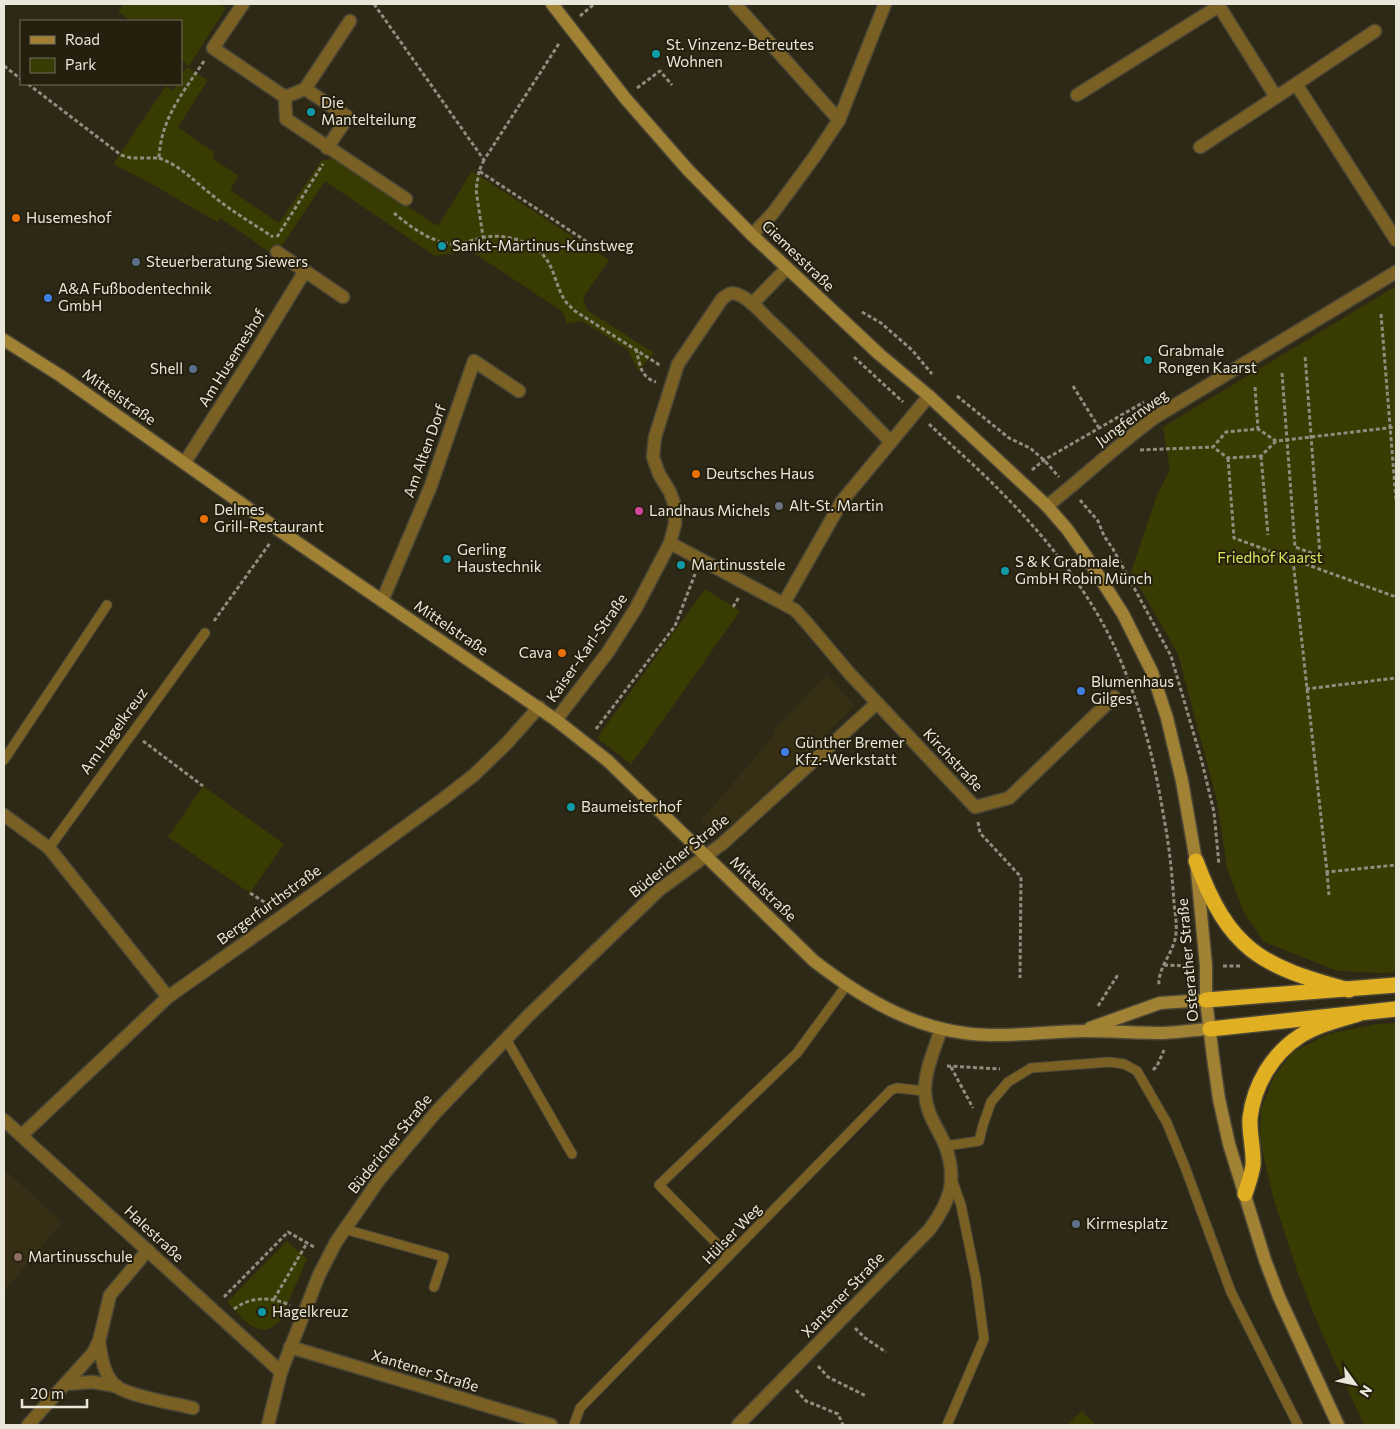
<svg xmlns="http://www.w3.org/2000/svg" width="1400" height="1429" viewBox="0 0 1400 1429" font-family="Commissioner,sans-serif">
<style>
.built{fill:#362f16}
.green{fill:#383b02}
.lines{fill:none;stroke-linecap:round;stroke-linejoin:round}
.lane-casing{stroke:#4c4736;stroke-width:11}
.street-casing{stroke:#4c4736;stroke-width:15}
.secondary-casing{stroke:#4c4736;stroke-width:15}
.highway-casing{stroke:#4c4736;stroke-width:18}
.path{stroke:#918d7e;stroke-width:3;stroke-dasharray:4 2.5;stroke-linecap:butt}
.lane{stroke:#7a6123;stroke-width:9}
.street{stroke:#7a6123;stroke-width:12}
.secondary{stroke:#a18133;stroke-width:12}
.highway{stroke:#e1af22;stroke-width:15}
.culture-dot{fill:#0f9aa8;stroke:#25200e;stroke-width:2}
.food-dot{fill:#e8710a;stroke:#25200e;stroke-width:2}
.service-dot{fill:#5c6f8a;stroke:#25200e;stroke-width:2}
.shop-dot{fill:#3f7fe0;stroke:#25200e;stroke-width:2}
.worship-dot{fill:#6b7280;stroke:#25200e;stroke-width:2}
.hotel-dot{fill:#d1479c;stroke:#25200e;stroke-width:2}
.education-dot{fill:#8d6e63;stroke:#25200e;stroke-width:2}
.labels{text-anchor:middle;stroke-width:4;stroke-linejoin:round;paint-order:stroke}
.poi-label{font-size:15px;fill:#e9e6da;stroke:#25200e;text-anchor:start}
.street-label{font-size:15px;fill:#e9e6da;stroke:#25200e}
.park-label{font-size:15px;fill:#dce55b;stroke:#25200e}
</style>
<rect width="100%" height="100%" fill="#2e2917"/>
<g class="built">
<path d="M827,675L855,705L748,812L730,825L718,829L700,822L775,734L772,732Z"/>
<path d="M4,1169L62,1222L4,1292Z"/>
</g>
<g class="green">
<path d="M124,4H219L226,8L189,66L181,60V21H131L118,11Z"/>
<path d="M187,67L208,80L178,127L215,153L212,158L239,176L230,190L279,223L321,161L333,158L438,226L472,171L609,260L583,298L587,310L654,353L638,371L628,350L582,321L567,324L563,312L471,251L435,256L325,181L275,256L220,218L217,222L150,183L113,164L166,86L172,91L177,84H181V76Z"/>
<path d="M1396,286V972L1383,973L1338,971L1264,942L1243,911L1227,868L1217,801L1178,654L1131,572L1157,495L1170,470L1163,427Z"/>
<path d="M705,589L740,611L646,744L631,764L597,738Z"/>
<path d="M203,786L284,844L250,893L168,837Z"/>
<path d="M1396,1023V1425H1364L1322,1334L1298,1274L1273,1197L1260,1141L1261,1109L1274,1077L1293,1052L1328,1034L1377,1024Z"/>
<path d="M287,1241L307,1259L280,1321C259,1343 242,1317 227,1302Z"/>
<path d="M1082,1411L1096,1425H1067Z"/>
</g>
<g class="lines">
<g class="lane-casing">
<g id="lane">
<path d="M4,760L107,605"/>
<path d="M49,848L205,633"/>
<path d="M506,1039L572,1154"/>
<path d="M945,1146L979,1141L983,1125L991,1102L1008,1082L1031,1068L1109,1062L1124,1064L1137,1071L1167,1123L1185,1167L1231,1292L1298,1425"/>
<path d="M344,1229L444,1257L434,1287"/>
<path d="M729,1256L659,1185L797,1053L846,986"/>
<path d="M574,1425L580,1408L891,1090L897,1088L925,1091"/>
<path d="M947,1425L984,1339L976,1279L961,1205L952,1179"/>
</g>
</g>
<g class="street-casing">
<g id="street">
<path d="M243,4L213,48L285,97L286,119L406,199"/>
<path d="M735,4L839,120"/>
<path d="M1296,84L1375,31"/>
<path d="M305,89L350,21"/>
<path d="M1077,95L1219,6L1276,97"/>
<path d="M285,97L305,89L348,117L327,148"/>
<path d="M1200,147L1296,84L1396,240"/>
<path d="M752,235L773,213L815,156L839,120L885,4"/>
<path d="M277,252L343,297"/>
<path d="M752,304L787,268"/>
<path d="M185,462L253,356L305,271"/>
<path d="M1047,506C1084,477 1118,444 1157,416L1396,272"/>
<path d="M670,543L795,610L806,622L850,674L975,807L1009,798L1114,697"/>
<path d="M382,601L430,488L474,361L519,391"/>
<path d="M784,603L842,501L929,396"/>
<path d="M556,720L608,652L636,608L670,543L675,524V506L670,492L659,474L653,457L655,437L678,364L722,299C728,294 732,291 739,295C752,300 764,316 774,325C814,363 853,403 891,442"/>
<path d="M4,815L49,848L168,997"/>
<path d="M4,1120L281,1372"/>
<path d="M22,1135L168,997L284,915L443,799L474,775L507,743L539,707"/>
<path d="M99,1341C101,1356 104,1377 117,1387C133,1397 173,1403 193,1408"/>
<path d="M290,1347L551,1425"/>
<path d="M66,1384L92,1382L117,1386"/>
<path d="M28,1425L93,1353L99,1341L110,1295L148,1250"/>
<path d="M268,1425L281,1372L319,1275L336,1242L379,1180L437,1111L529,1015L659,890L722,844L877,703"/>
<path d="M738,1425L929,1230C950,1202 958,1180 945,1145C937,1126 926,1114 925,1092C924,1072 935,1048 941,1029"/>
</g>
</g>
<g class="secondary-casing">
<g id="secondary">
<path d="M552,4L625,98L688,170L752,235L879,354L929,396L1047,506L1067,529L1086,556L1123,614L1152,672L1167,718L1182,781L1196,861L1206,966V1000L1213,1057L1219,1099L1229,1144L1265,1260L1279,1297L1338,1425"/>
<path d="M4,340L61,376L279,530L556,720L608,761L814,961C866,1001 922,1034 989,1035C1021,1036 1053,1031 1084,1031C1111,1031 1137,1033 1164,1033C1179,1032 1194,1030 1210,1029"/>
<path d="M1090,1028L1160,1003L1206,1000"/>
</g>
</g>
<g class="highway-casing">
<g id="highway">
<path d="M1196,861C1229,950 1260,966 1349,990"/>
<path d="M1206,1000L1396,985"/>
<path d="M1210,1029L1396,1009"/>
<path d="M1245,1194C1248,1185 1252,1174 1253,1165C1254,1149 1249,1134 1250,1118C1254,1085 1272,1054 1300,1036C1317,1025 1339,1020 1358,1014"/>
</g>
</g>
<g class="path">
<path d="M374,4L484,160L560,42"/>
<path d="M580,16L593,5"/>
<path d="M4,66L21,79"/>
<path d="M28,84L121,155L131,158H159C161,118 183,93 204,61"/>
<path d="M637,88L660,71L672,85"/>
<path d="M159,158C181,166 194,181 212,195C231,211 252,223 273,237"/>
<path d="M484,160L479,171L589,243"/>
<path d="M479,171L476,190L483,237"/>
<path d="M394,213C409,226 431,242 451,244C462,245 471,240 481,238C501,233 524,239 540,252C554,264 555,284 564,299C567,304 571,307 575,311L661,366"/>
<path d="M277,237L323,164"/>
<path d="M862,312L881,323L912,350L932,374"/>
<path d="M1381,314L1396,500"/>
<path d="M636,349C640,364 640,377 656,382"/>
<path d="M854,357L903,402"/>
<path d="M1282,373L1295,547L1320,556L1305,355"/>
<path d="M1073,386L1099,428"/>
<path d="M1255,387L1258,429"/>
<path d="M957,396L1009,438L1030,448L1044,460L1059,477"/>
<path d="M929,424C953,447 979,469 1003,494C1046,537 1091,594 1116,650C1139,701 1154,757 1163,813C1169,843 1172,872 1174,903C1175,913 1177,923 1176,933C1175,952 1157,967 1159,986"/>
<path d="M1276,441L1261,456L1228,458L1213,447L1226,432L1258,429L1276,441L1396,427"/>
<path d="M1140,450L1213,447"/>
<path d="M1261,456L1268,535"/>
<path d="M1228,458L1234,538L1396,597"/>
<path d="M1032,470L1044,460L1144,402"/>
<path d="M1080,500L1098,521L1104,536L1113,549L1171,656L1202,762L1214,812L1219,865"/>
<path d="M1293,560L1327,872L1396,865"/>
<path d="M733,607L739,597"/>
<path d="M214,621L270,543"/>
<path d="M1306,689L1396,678"/>
<path d="M596,729L675,626L695,574"/>
<path d="M143,741L203,786"/>
<path d="M978,822L980,833L1021,877L1020,978"/>
<path d="M1327,872L1329,895"/>
<path d="M250,893L269,905"/>
<path d="M1164,965L1189,966"/>
<path d="M1223,966H1241"/>
<path d="M1098,1006L1119,973"/>
<path d="M947,1066L1000,1069"/>
<path d="M951,1067L973,1108"/>
<path d="M1153,1070L1157,1066L1164,1050"/>
<path d="M224,1297L288,1232L314,1247"/>
<path d="M274,1299L307,1243"/>
<path d="M234,1309C251,1296 271,1297 290,1305"/>
<path d="M855,1328L865,1338L886,1352"/>
<path d="M818,1366L828,1377L866,1396"/>
<path d="M796,1390L806,1401L838,1414L843,1425"/>
</g>
<use href="#lane" class="lane"/>
<use href="#street" class="street"/>
<use href="#secondary" class="secondary"/>
<use href="#highway" class="highway"/>
</g>
<g class="culture-dot">
<circle cx="656" cy="54" r="5"/>
<circle cx="311" cy="112" r="5"/>
<circle cx="442" cy="246" r="5"/>
<circle cx="1148" cy="360" r="5"/>
<circle cx="447" cy="559" r="5"/>
<circle cx="681" cy="565" r="5"/>
<circle cx="1005" cy="571" r="5"/>
<circle cx="571" cy="807" r="5"/>
<circle cx="262" cy="1312" r="5"/>
</g>
<g class="food-dot">
<circle cx="16" cy="218" r="5"/>
<circle cx="696" cy="474" r="5"/>
<circle cx="204" cy="519" r="5"/>
<circle cx="562" cy="653" r="5"/>
</g>
<g class="service-dot">
<circle cx="136" cy="262" r="5"/>
<circle cx="193" cy="369" r="5"/>
<circle cx="1076" cy="1224" r="5"/>
</g>
<g class="shop-dot">
<circle cx="48" cy="298" r="5"/>
<circle cx="1081" cy="691" r="5"/>
<circle cx="785" cy="752" r="5"/>
</g>
<circle class="worship-dot" cx="779" cy="506" r="5"/>
<circle class="hotel-dot" cx="639" cy="511" r="5"/>
<circle class="education-dot" cx="18" cy="1257" r="5"/>
<g class="labels">
<g class="poi-label">
<text x="666" y="50">St. Vinzenz-Betreutes<tspan x="666" dy="17">Wohnen</tspan></text>
<text x="321" y="108">Die<tspan x="321" dy="17">Mantelteilung</tspan></text>
<text x="26" y="223">Husemeshof</text>
<text x="452" y="251">Sankt-Martinus-Kunstweg</text>
<text x="146" y="267">Steuerberatung Siewers</text>
<text x="58" y="294">A&amp;A Fußbodentechnik<tspan x="58" dy="17">GmbH</tspan></text>
<text x="1158" y="356">Grabmale<tspan x="1158" dy="17">Rongen Kaarst</tspan></text>
<text x="183" y="374" text-anchor="end">Shell</text>
<text x="706" y="479">Deutsches Haus</text>
<text x="789" y="511">Alt-St. Martin</text>
<text x="214" y="515">Delmes<tspan x="214" dy="17">Grill-Restaurant</tspan></text>
<text x="649" y="516">Landhaus Michels</text>
<text x="457" y="555">Gerling<tspan x="457" dy="17">Haustechnik</tspan></text>
<text x="1015" y="567">S &amp; K Grabmale<tspan x="1015" dy="17">GmbH Robin Münch</tspan></text>
<text x="691" y="570">Martinusstele</text>
<text x="552" y="658" text-anchor="end">Cava</text>
<text x="1091" y="687">Blumenhaus<tspan x="1091" dy="17">Gilges</tspan></text>
<text x="795" y="748">Günther Bremer<tspan x="795" dy="17">Kfz.-Werkstatt</tspan></text>
<text x="581" y="812">Baumeisterhof</text>
<text x="1086" y="1229">Kirmesplatz</text>
<text x="28" y="1262">Martinusschule</text>
<text x="272" y="1317">Hagelkreuz</text>
</g>
<g class="street-label">
<text transform="translate(798 256) rotate(44)" y="5">Giemesstraße</text>
<text transform="translate(232 358) rotate(-58)" y="5">Am Husemeshof</text>
<text transform="translate(119 397) rotate(35)" y="5">Mittelstraße</text>
<text transform="translate(1132 418) rotate(-36)" y="5">Jungfernweg</text>
<text transform="translate(425 451) rotate(-70)" y="5">Am Alten Dorf</text>
<text transform="translate(451 628) rotate(34)" y="5">Mittelstraße</text>
<text transform="translate(587 648) rotate(-55)" y="5">Kaiser-Karl-Straße</text>
<text transform="translate(114 731) rotate(-54)" y="5">Am Hagelkreuz</text>
<text transform="translate(953 760) rotate(47)" y="5">Kirchstraße</text>
<text transform="translate(679 856) rotate(-39)" y="5">Büdericher Straße</text>
<text transform="translate(763 889) rotate(44)" y="5">Mittelstraße</text>
<text transform="translate(269 905) rotate(-36)" y="5">Bergerfurthstraße</text>
<text transform="translate(1188 960) rotate(-95)" y="5">Osterather Straße</text>
<text transform="translate(390 1144) rotate(-51)" y="5">Büdericher Straße</text>
<text transform="translate(154 1234) rotate(43)" y="5">Halestraße</text>
<text transform="translate(732 1234) rotate(-46)" y="5">Hülser Weg</text>
<text transform="translate(843 1295) rotate(-46)" y="5">Xantener Straße</text>
<text transform="translate(425 1371) rotate(17)" y="5">Xantener Straße</text>
</g>
<g class="park-label">
<text x="1270" y="563">Friedhof Kaarst</text>
</g>
</g>
<rect width="1400" height="1429" fill="none" stroke="#e9e6da" stroke-width="10"/>
<rect x="20" y="20" width="162" height="65" fill="#25200e" stroke="#736f60"/>
<rect x="30" y="36" width="25" height="8" fill="#a18133" stroke="#736f60"/>
<text x="65" y="45" font-size="15" fill="#e9e6da">Road</text>
<rect x="30" y="58" width="25" height="15" fill="#383b02" stroke="#736f60"/>
<text x="65" y="70" font-size="15" fill="#e9e6da">Park</text>
<g transform="translate(1355 1384) rotate(123)" stroke="#25200e" stroke-width="4" paint-order="stroke">
<path d="M0-4L9 19L0 12L-9 19Z" fill="#e9e6da"/>
<text y="-8" font-size="14" font-weight="bold" text-anchor="middle" fill="#e9e6da">N</text>
</g>
<path d="M22 1399v8h65v-8" fill="none" stroke="#e9e6da" stroke-width="2.5"/>
<text x="30" y="1399" font-size="15" fill="#e9e6da" stroke="#25200e" stroke-width="4" paint-order="stroke">20 m</text>
</svg>
